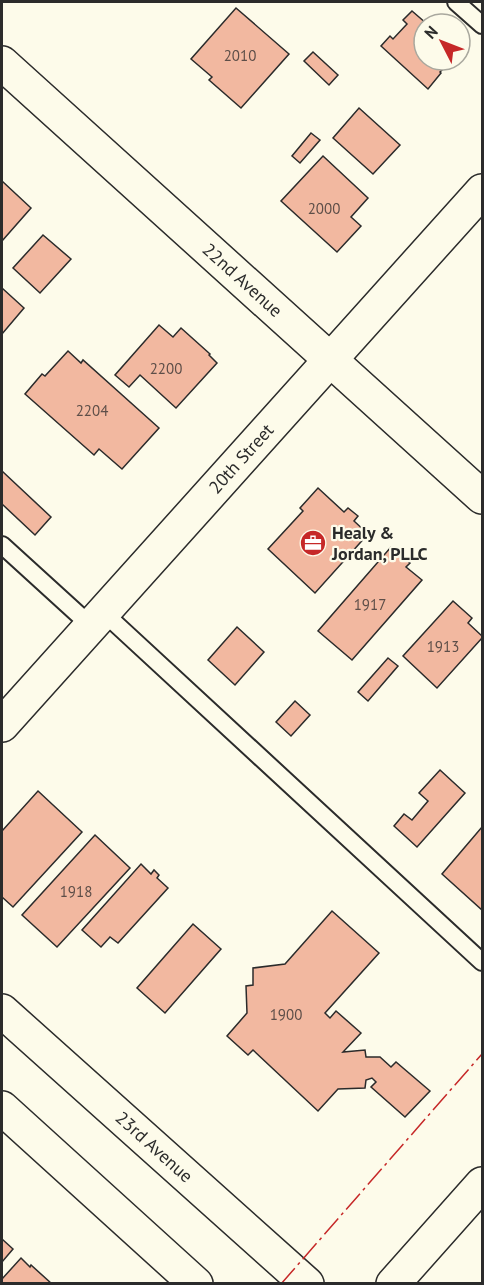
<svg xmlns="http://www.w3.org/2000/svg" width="484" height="1285" viewBox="0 0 484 1285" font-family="'PT Sans',sans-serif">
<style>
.building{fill:#f2b8a0;stroke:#2b2b2b;stroke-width:1.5}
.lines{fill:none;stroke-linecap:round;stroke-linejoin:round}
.lane-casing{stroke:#2b2b2b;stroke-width:20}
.street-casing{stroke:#2b2b2b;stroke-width:36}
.secondary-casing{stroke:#2b2b2b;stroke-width:36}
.lane{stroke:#fdfbea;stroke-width:16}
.street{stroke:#fdfbea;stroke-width:33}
.secondary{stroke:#fdfbea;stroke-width:33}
.power{stroke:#c62828;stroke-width:1.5;stroke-dasharray:21 4.5 3 4.5;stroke-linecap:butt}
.labels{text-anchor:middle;stroke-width:4.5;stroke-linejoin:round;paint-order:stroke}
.number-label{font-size:15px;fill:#5d4e48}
.street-label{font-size:18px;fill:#2b2b2b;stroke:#fdfbea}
.poi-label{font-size:18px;font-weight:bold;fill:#2b2b2b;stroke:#fdfbea;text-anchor:start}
</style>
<rect width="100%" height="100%" fill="#fdfbea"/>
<g class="building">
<path d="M236,8L289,54L241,108L209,80L212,77L191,59Z"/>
<path d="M412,11L427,24H424V60H444L448,64L440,72L441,73L428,89L381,46L390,36L393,39L407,24L403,20Z"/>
<path d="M313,52L338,75L329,85L304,61Z"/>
<path d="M359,108L400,145L373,174L333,138Z"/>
<path d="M311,133L320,140L300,163L292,156Z"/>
<path d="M323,156L368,198L351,217L361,226L337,252L281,201Z"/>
<path d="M2,181L31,208L2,241Z"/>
<path d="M43,235L71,259L40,293L13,268Z"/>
<path d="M2,288L24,308L2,334Z"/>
<path d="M159,325L173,337L181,328L210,354L209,355L217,363L176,408L140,375L129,387L115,375Z"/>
<path d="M68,351L81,363L83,360L159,428L122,469L99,449L94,455L25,394L42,374L45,376Z"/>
<path d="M2,471L51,517L35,535L2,504Z"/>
<path d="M318,488L344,512L348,508L358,516L354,521L368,534L315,593L268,549L303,511L300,508Z"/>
<path d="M391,547L410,563L406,567L422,580L352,660L318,631Z"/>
<path d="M453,601L472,618L468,623L482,636V638L437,688L403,656Z"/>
<path d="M237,627L264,652L235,685L208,660Z"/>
<path d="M388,658L398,666L368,701L358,692Z"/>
<path d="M295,701L310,715L291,736L276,722Z"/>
<path d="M440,770L465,793L417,847L394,826L404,814L412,820L428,801L419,793Z"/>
<path d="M38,791L82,832L13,907L2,897V831Z"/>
<path d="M482,827V910L442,874Z"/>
<path d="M95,835L130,868L57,947L22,915Z"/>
<path d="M141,864L151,874L154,870L159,875L157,878L168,888L118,943L110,937L101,947L82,930Z"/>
<path d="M332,911L379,953L325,1013L330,1018L336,1011L361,1033L343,1052L365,1050L366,1057H380L391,1067L396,1062L430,1091L405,1117L371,1087L376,1082L372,1078L366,1080L365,1088L338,1089L318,1111L253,1050L248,1055L227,1036L247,1013L246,986L253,985V968L285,964Z"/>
<path d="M193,924L221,949L165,1013L137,988Z"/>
<path d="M2,1239L13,1249L2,1262Z"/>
<path d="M21,1258L30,1267L31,1265L52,1284H2V1279Z"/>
</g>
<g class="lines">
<g class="lane-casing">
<g id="lane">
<path d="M456,2L482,25"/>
<path d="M2,545L91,626"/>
<path d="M103,612L482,962"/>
</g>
</g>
<g class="street-casing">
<g id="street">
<path id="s1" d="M2,63L482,497"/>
<path id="s2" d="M2,725L482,191"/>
<path d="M393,1284L482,1184"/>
</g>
</g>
<g class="secondary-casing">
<g id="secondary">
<path id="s3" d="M2,1011L307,1284"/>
<path d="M2,1108L196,1284"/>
</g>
</g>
<use href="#lane" class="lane"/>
<use href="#street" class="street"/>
<use href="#secondary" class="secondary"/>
<path class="power" d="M281,1284L482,1054"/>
</g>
<defs>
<g id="office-disc" transform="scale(1.35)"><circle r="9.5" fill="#c62828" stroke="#fdfbea"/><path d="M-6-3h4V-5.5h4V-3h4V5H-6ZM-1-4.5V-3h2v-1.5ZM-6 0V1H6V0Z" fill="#fff"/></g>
</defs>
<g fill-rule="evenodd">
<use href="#office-disc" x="313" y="543"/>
</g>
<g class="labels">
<g class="number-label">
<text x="240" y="61">2010</text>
<text x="324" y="214">2000</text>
<text x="166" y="374">2200</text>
<text x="92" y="416">2204</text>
<text x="370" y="610">1917</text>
<text x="443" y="652">1913</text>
<text x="76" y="897">1918</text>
<text x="286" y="1020">1900</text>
</g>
<g class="street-label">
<text dy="6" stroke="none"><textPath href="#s1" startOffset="324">22nd Avenue</textPath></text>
<text dy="6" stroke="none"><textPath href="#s2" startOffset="358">20th Street</textPath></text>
<text dy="6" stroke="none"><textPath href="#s3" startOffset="204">23rd Avenue</textPath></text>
</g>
<g class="poi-label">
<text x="332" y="539">Healy &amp;<tspan x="332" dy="21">Jordan, PLLC</tspan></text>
</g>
</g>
<rect width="484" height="1285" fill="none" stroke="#2b2b2b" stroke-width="6"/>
<g transform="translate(442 42) rotate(312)"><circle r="28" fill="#fdfbea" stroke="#a9a89e" stroke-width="1.5"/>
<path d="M0-4.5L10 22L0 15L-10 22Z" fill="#c62828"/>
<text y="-9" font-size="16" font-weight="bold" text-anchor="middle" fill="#2b2b2b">N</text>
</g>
</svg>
